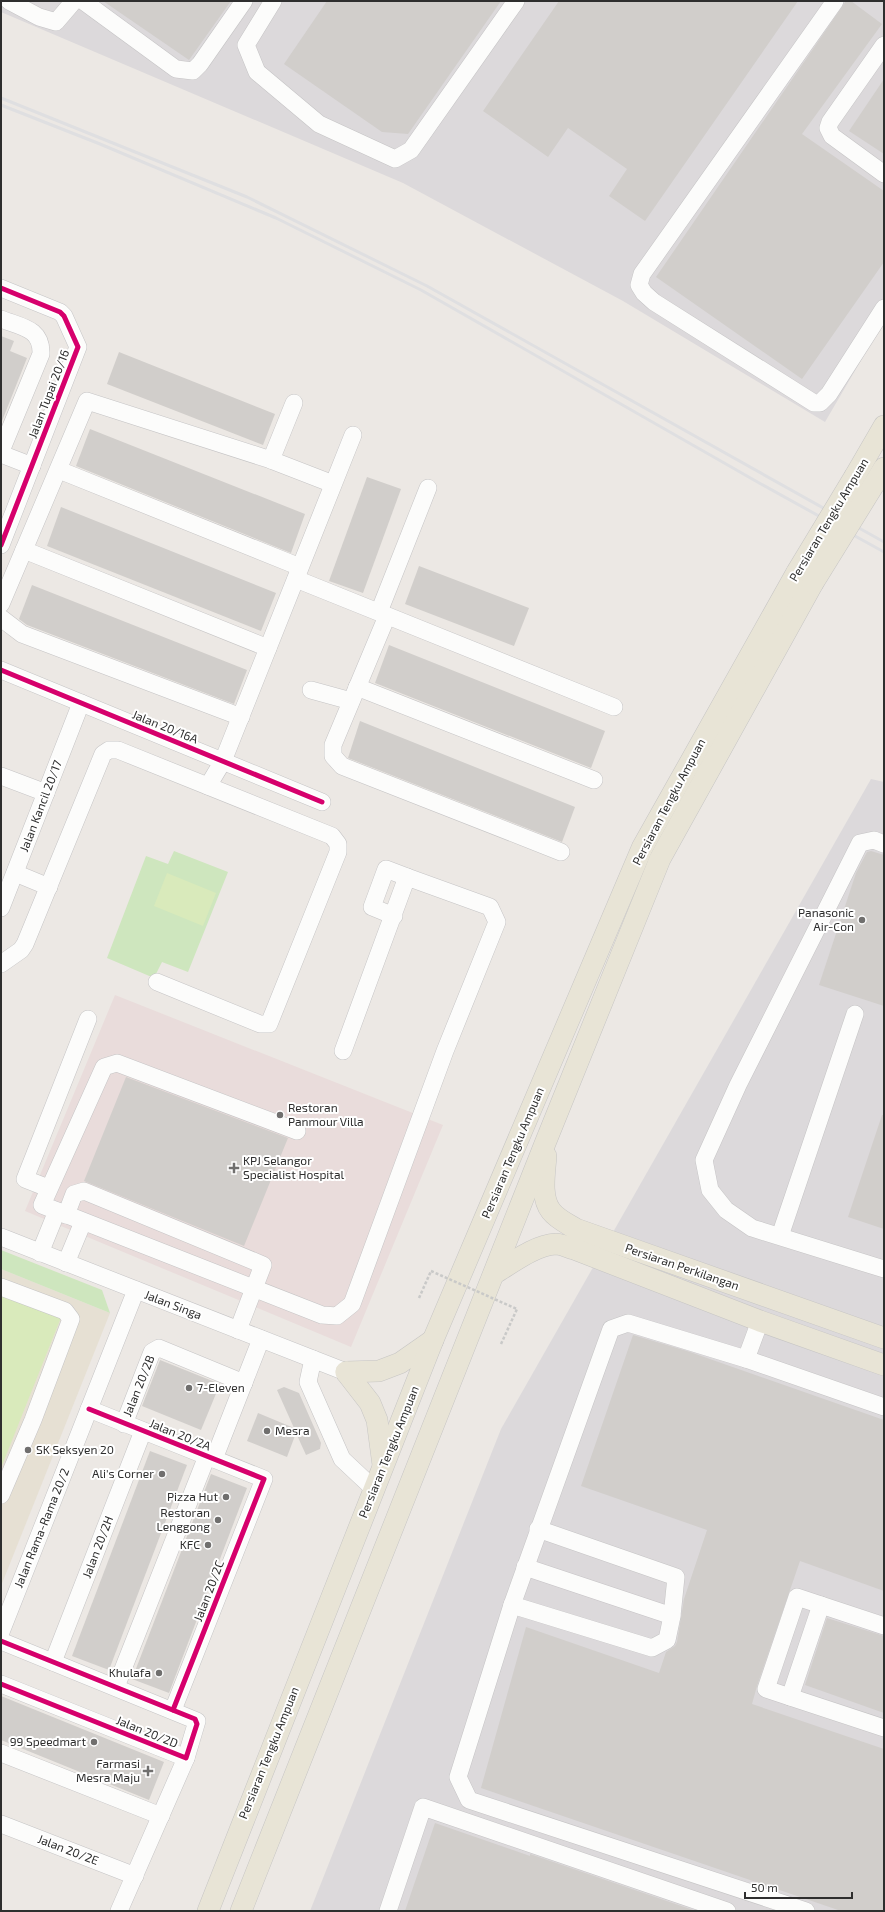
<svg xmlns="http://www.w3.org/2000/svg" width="885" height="1912" viewBox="0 0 885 1912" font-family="'Exo 2',sans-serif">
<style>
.industrial{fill:#dcd9db}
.education{fill:#e6e0d3}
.medical{fill:#e9dcdb}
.green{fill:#cee6be}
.pitch{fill:#d9eabb}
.building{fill:#d1cecb}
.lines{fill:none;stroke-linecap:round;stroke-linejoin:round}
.minor-casing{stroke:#c5c4c5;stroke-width:18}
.major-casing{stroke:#c6c5c4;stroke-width:22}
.path{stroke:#c9c9c8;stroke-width:2.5;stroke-dasharray:3 2;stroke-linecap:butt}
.minor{stroke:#fcfcfb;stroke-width:17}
.major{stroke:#e8e4d6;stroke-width:21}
.rail{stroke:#dfdfe1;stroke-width:3}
.major-bridge-casing{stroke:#c6c5c4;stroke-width:22;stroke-linecap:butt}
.path-bridge{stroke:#c9c9c8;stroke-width:2.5;stroke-dasharray:3 2;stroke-linecap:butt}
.major-bridge{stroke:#e8e4d6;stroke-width:21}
.cycleway-casing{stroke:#fff;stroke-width:8}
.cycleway{stroke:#d6006c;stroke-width:5}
.poi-dot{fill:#706f6e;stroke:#fff;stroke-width:1.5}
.labels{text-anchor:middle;stroke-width:4;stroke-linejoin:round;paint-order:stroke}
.street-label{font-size:12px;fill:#2e2e2e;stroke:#fff}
.poi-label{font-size:12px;fill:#2e2e2e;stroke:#fff;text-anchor:end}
</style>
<rect width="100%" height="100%" fill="#ece8e4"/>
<g class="industrial">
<path d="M1,1H884V321L825,422L623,301L403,183L1,12Z"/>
<path d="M871,779L884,782V1911H310L501,1429Z"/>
</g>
<path class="education" d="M1,1269L110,1313L1,1586Z"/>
<path class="medical" d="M115,995L443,1125L351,1347L25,1211Z"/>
<g class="green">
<path d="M174,851L228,872L188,972L162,962L154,978L107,958L146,856L168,864Z"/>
<path d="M1,1250L102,1290L110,1313L1,1269Z"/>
</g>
<g class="pitch">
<path d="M167,873L216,893L203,926L154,906Z"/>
<path d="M1,1290L62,1315L1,1468Z"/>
</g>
<g class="building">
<path d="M103,1H231L189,60Z"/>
<path d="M327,1H501L408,134L382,132L284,64Z"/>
<path d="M559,1H798L645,221L609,196L627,169L568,128L548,157L483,111Z"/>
<path d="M846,1H851L882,24L802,134L884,191V262L802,379L656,277Z"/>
<path d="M884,79V154L849,131Z"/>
<path d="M1,336L14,341L10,351L27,358L2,421Z"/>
<path d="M119,352L275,414L263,445L107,384Z"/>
<path d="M90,429L305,514L291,553L76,466Z"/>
<path d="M367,477L401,489L363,593L329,581Z"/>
<path d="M61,507L276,593L261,631L47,546Z"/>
<path d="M419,566L529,608L514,646L405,604Z"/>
<path d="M32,585L247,670L234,704L27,625L19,619Z"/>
<path d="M389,645L605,731L591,768L375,683Z"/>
<path d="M360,721L575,807L562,842L348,758Z"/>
<path d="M871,851L884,855V1006L819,985L856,873L867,852Z"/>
<path d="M126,1077L288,1138L244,1246L84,1181Z"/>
<path d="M882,1115H884V1229L848,1217Z"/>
<path d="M633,1335L687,1351L884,1420V1591L800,1561L757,1686L752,1704L884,1749V1911H841L481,1788L526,1627L659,1673L666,1652L675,1646L677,1642L684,1599L707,1530L581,1486Z"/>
<path d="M160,1360L220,1384L201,1430L142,1406Z"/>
<path d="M284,1387L299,1393L321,1443L320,1449L306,1455L296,1433L287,1457L247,1441L258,1413L294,1428L277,1390Z"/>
<path d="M150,1451L187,1465L109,1670L72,1656Z"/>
<path d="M211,1474L247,1488L169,1693L132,1679Z"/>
<path d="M827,1618L884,1636V1713L805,1685Z"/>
<path d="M1,1696L164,1762L149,1800L1,1740Z"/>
<path d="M435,1823L530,1856V1854L696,1911H405Z"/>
</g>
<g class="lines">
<g class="minor-casing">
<g id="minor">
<path d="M9,1L39,17L56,22L74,1"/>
<path d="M83,1L176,69L193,71L200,64L244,1"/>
<path d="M273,1L246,45L257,72L319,124L395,159L411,150L516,1"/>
<path d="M835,1L642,274L639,285L644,293L654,302L814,403H820L829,394L884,308"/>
<path d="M884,45L830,122L828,128L832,136L884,174"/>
<path d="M1,288L60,312L64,316L78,347L1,545"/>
<path d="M1,319C21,327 42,328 41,354L1,451"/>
<path d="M1,454L32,466"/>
<path d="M271,460L294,403"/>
<path d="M59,470L300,567"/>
<path d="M24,550L268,648"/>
<path d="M296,579L614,707"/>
<path d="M1,604L87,401L271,460L333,484"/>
<path d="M379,612L428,488"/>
<path d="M387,616L333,745V756L342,766L561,852"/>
<path d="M1,618L22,634L241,717"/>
<path d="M1,670L322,802"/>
<path d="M357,687L594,780"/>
<path d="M311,690L351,701"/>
<path d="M1,776L46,793"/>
<path d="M208,786L223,761L353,435"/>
<path d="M884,844L874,840L860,843L738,1085L704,1160L710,1190L726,1210L752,1228L884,1269"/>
<path d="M15,873L49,887"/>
<path d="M1,908L81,703"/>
<path d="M394,916L372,907L386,869L407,877"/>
<path d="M1,964L21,950L25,944L103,754L109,750H118L332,836L338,844V852L269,1024H260L157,982"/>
<path d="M297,1131L117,1063L104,1067L42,1205L322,1315L337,1316L352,1304L445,1051L497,922L490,907L407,877L343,1051"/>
<path d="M48,1188L25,1179L88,1019"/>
<path d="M66,1215L74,1194L84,1191L263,1265L238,1330"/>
<path d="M780,1236L855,1014"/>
<path d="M1,1237L346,1372"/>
<path d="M40,1253L57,1211"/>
<path d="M66,1263L83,1222"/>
<path d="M1,1287L65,1311L71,1319L33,1420L1,1495"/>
<path d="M313,1359L308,1382L342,1459L374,1489"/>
<path d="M746,1359L760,1321"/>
<path d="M89,1409L264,1479L173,1710"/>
<path d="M124,1424L152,1352L159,1348L244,1383"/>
<path d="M214,1459L261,1339"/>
<path d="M525,1567L672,1616"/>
<path d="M512,1605L652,1648L667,1640L672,1616L676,1577L538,1529"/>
<path d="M884,1626L821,1605L790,1697L884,1728"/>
<path d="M1,1632L136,1290"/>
<path d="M1,1641L197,1721L186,1758L119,1911"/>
<path d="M53,1662L143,1431"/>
<path d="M1,1684L186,1758"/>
<path d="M116,1687L207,1456"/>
<path d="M790,1697L766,1689L797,1597L821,1605"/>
<path d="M1,1753L161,1816"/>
<path d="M1,1824L135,1876"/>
<path d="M388,1911L423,1807L727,1911"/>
<path d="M806,1911L469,1800L458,1777L512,1605L611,1329L628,1323L746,1359L884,1407"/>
</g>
</g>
<g class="major-casing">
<g id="major">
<path d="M855,476L884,426"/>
<path d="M873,486L884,468"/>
<path d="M546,1156C545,1172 540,1197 551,1211C557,1219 568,1224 576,1229L884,1338"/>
<path d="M495,1273C512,1263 535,1245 556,1244C562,1244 569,1248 574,1249L760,1321L884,1365"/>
<path d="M346,1372L370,1403L377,1420L383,1465"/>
<path d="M346,1372L379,1371L400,1363L433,1340"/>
<path d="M208,1911L433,1340L642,848L797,572"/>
<path d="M241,1911L546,1141L660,859L813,583"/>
</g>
</g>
<g class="path">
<path d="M419,1298L431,1271"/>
<path d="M501,1344L517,1309"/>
</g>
<use href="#minor" class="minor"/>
<use href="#major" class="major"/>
<g class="rail">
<path d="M1,98L247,197L427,286L884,542"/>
<path d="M1,105L100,144L276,218L421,290L761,484L884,552"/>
</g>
<g class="major-bridge-casing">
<g id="major-bridge">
<path d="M797,572L855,476"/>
<path d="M813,583L873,486"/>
</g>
</g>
<path class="path-bridge" d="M431,1271L517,1309"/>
<use href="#major-bridge" class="major-bridge"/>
<g class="cycleway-casing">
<g id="cycleway">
<path d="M1,288L60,312L64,316L78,347L1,545"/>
<path d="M1,670L322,802"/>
<path d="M89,1409L264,1479L173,1710"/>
<path d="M1,1641L195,1719L197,1724L186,1758L1,1684"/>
</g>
</g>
<use href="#cycleway" class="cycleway"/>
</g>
<g class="poi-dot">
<circle cx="862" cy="920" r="4"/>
<circle cx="280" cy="1115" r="4"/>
<path d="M232 1162h4v4h4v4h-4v4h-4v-4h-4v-4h4z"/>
<circle cx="189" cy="1388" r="4"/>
<circle cx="267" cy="1431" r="4"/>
<circle cx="28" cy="1450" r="4"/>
<circle cx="162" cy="1474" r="4"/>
<circle cx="226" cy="1497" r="4"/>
<circle cx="218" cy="1520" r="4"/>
<circle cx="208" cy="1545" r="4"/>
<circle cx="159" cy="1673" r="4"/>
<circle cx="94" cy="1742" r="4"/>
<path d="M146 1765h4v4h4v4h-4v4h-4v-4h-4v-4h4z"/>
</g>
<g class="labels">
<g class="street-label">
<text transform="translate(49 394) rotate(-69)" y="4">Jalan Tupai 20/16</text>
<text transform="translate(829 520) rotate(-59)" y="4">Persiaran Tengku Ampuan</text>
<text transform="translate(165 727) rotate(22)" y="4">Jalan 20/16A</text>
<text transform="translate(669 802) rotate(-62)" y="4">Persiaran Tengku Ampuan</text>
<text transform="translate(41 806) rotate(-69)" y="4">Jalan Kancil 20/17</text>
<text transform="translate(513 1153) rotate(-67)" y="4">Persiaran Tengku Ampuan</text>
<text transform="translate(682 1267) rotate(19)" y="4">Persiaran Perkilangan</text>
<text transform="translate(173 1305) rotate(21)" y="4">Jalan Singa</text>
<text transform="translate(139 1386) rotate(-68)" y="4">Jalan 20/2B</text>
<text transform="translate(180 1435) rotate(22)" y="4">Jalan 20/2A</text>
<text transform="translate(389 1452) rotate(-68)" y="4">Persiaran Tengku Ampuan</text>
<text transform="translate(42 1528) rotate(-68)" y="4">Jalan Rama-Rama 20/2</text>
<text transform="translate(98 1547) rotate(-69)" y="4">Jalan 20/2H</text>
<text transform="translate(209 1591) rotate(-69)" y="4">Jalan 20/2C</text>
<text transform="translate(147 1732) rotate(22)" y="4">Jalan 20/2D</text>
<text transform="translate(269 1753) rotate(-68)" y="4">Persiaran Tengku Ampuan</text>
<text transform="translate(68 1850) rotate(21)" y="4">Jalan 20/2E</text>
</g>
<g class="poi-label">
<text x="854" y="917">Panasonic<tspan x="854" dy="14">Air-Con</tspan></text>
<text x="288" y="1112" text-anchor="start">Restoran<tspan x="288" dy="14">Panmour Villa</tspan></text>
<text x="243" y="1165" text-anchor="start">KPJ Selangor<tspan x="243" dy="14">Specialist Hospital</tspan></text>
<text x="197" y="1392" text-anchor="start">7-Eleven</text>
<text x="275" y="1435" text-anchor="start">Mesra</text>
<text x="36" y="1454" text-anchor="start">SK Seksyen 20</text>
<text x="154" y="1478">Ali's Corner</text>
<text x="218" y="1501">Pizza Hut</text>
<text x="210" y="1517">Restoran<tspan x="210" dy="14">Lenggong</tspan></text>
<text x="200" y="1549">KFC</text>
<text x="151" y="1677">Khulafa</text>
<text x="86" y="1746">99 Speedmart</text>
<text x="140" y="1768">Farmasi<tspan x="140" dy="14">Mesra Maju</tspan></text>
</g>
</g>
<rect width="885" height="1912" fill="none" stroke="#2e2e2e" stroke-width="4"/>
<path d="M745 1892v6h107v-6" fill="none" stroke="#2e2e2e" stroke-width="2"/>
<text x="751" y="1892" font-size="12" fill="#2e2e2e" stroke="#ffffff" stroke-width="3" paint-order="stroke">50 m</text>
</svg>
